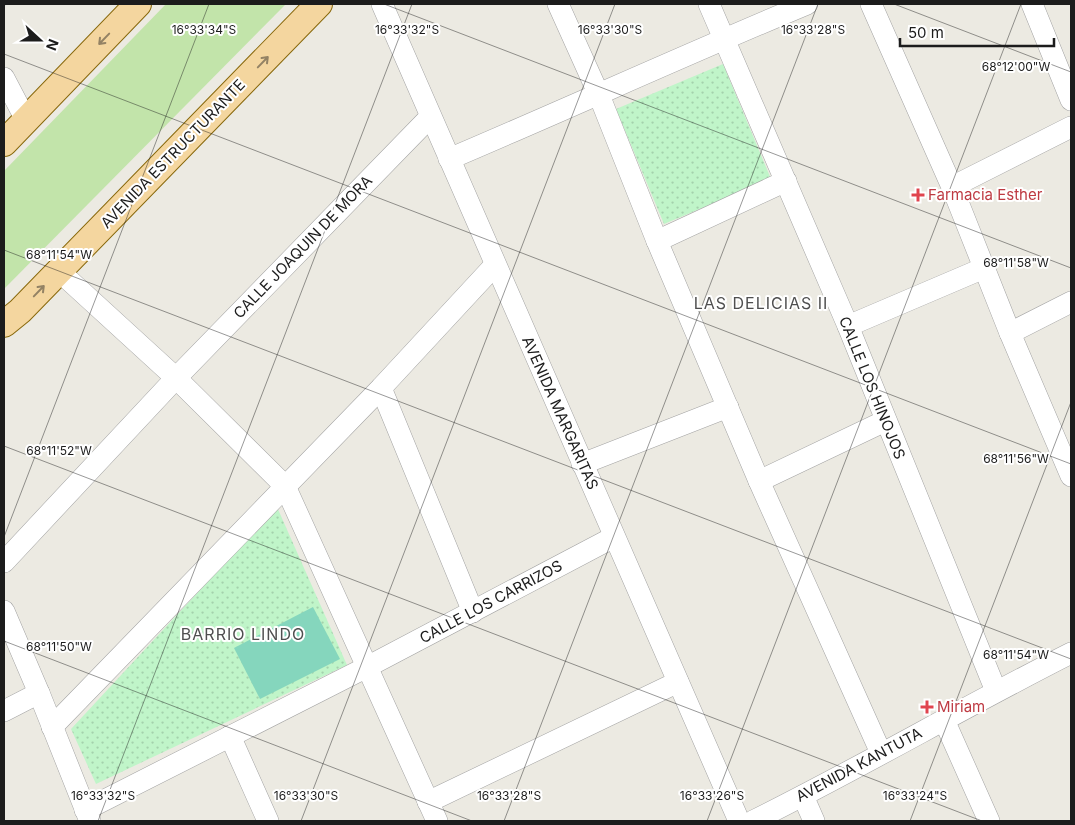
<svg xmlns="http://www.w3.org/2000/svg" width="1075" height="825" viewBox="0 0 1075 825" font-family="Inter,sans-serif">
<style>
.grass{fill:#c2e4aa}
.park{fill:url(#park-dots)}
.pitch{fill:#85d6bd}
.lines{fill:none;stroke-linecap:round;stroke-linejoin:round}
.minor-casing{stroke:#a3a3a3;stroke-width:22}
.major-casing{stroke:#88680b;stroke-width:28}
.minor{stroke:#fff;stroke-width:21}
.major{stroke:#f4d69f;stroke-width:26}
.oneway{stroke:#938264}
.ticks{fill:none;stroke:#1c1c1c;stroke-width:1;stroke-opacity:0.45}
.health-dot{fill:#e0444e;stroke:#fff;stroke-width:2}
.labels{text-anchor:middle;stroke-width:4;stroke-linejoin:round;paint-order:stroke}
.street-label{font-size:15px;fill:#1c1c1c;stroke:#fff}
.health-label{font-size:15px;fill:#be3a42;stroke:#fff;text-anchor:start}
.neighbourhood-label{font-size:16px;letter-spacing:1px;fill:#4f4f4f;stroke:#fff}
.ticks-label{font-size:12px;text-anchor:middle;fill:#1c1c1c;stroke:#fff;stroke-width:4;stroke-linejoin:round;paint-order:stroke}
</style>
<defs>
<pattern id="park-dots" width="8" height="8" patternUnits="userSpaceOnUse" patternTransform="scale(1.25)"><rect width="8" height="8" fill="#c0f5c9"/><path d="M2 2h.1M6 6h.1" fill="none" stroke="#a4d1ac" stroke-width="1.8" stroke-linecap="round"/></pattern>
</defs>
<rect width="100%" height="100%" fill="#eceae2"/>
<path class="grass" d="M166,4H286L4,289V171Z"/>
<g class="park">
<path d="M723,64L771,179L664,224L616,109Z"/>
<path d="M277,507L347,665L96,784L71,729Z"/>
</g>
<path class="pitch" d="M313,607L340,659L260,699L234,648Z"/>
<g class="lines">
<g class="minor-casing">
<g id="minor">
<path d="M382,4L739,821"/>
<path d="M558,4L599,95L657,241L759,481L881,753"/>
<path d="M709,4L848,326L996,691"/>
<path d="M871,4L952,187L1010,333L1071,476"/>
<path d="M1032,4L1071,100"/>
<path d="M4,78L26,120"/>
<path d="M449,159C569,108 687,54 807,4"/>
<path d="M952,187L1071,127"/>
<path d="M657,241L786,181"/>
<path d="M59,271L176,378L285,486L437,821"/>
<path d="M848,326L984,268"/>
<path d="M1010,333L1071,302"/>
<path d="M381,388L473,612"/>
<path d="M582,464L728,407"/>
<path d="M759,481L885,421"/>
<path d="M4,562L176,378L430,117"/>
<path d="M4,611L39,693L90,821"/>
<path d="M4,711L39,693"/>
<path d="M944,720L989,821"/>
<path d="M52,727L381,388L495,265"/>
<path d="M230,736L268,821"/>
<path d="M803,796L814,821"/>
<path d="M428,802L678,682"/>
<path d="M85,810L367,667L614,537"/>
<path d="M753,821C860,768 964,707 1071,653"/>
</g>
</g>
<g class="major-casing">
<g id="major">
<path d="M4,143L138,4"/>
<path d="M4,324L20,311L319,4"/>
</g>
</g>
<use href="#minor" class="minor"/>
<use href="#major" class="major"/>
</g>
<defs><path id="oneway-shaft" d="M-6 0H5M1.5-3L5.5 0L1.5 3" fill="none" stroke-width="1.6" stroke-linecap="round" stroke-linejoin="round" transform="scale(1.25)"/></defs>
<g class="oneway">
<use href="#oneway-shaft" transform="translate(104 39) rotate(134)"/>
<use href="#oneway-shaft" transform="translate(263 62) rotate(-46)"/>
<use href="#oneway-shaft" transform="translate(39 291) rotate(-46)"/>
</g>
<path class="ticks" d="M384,4L1071,268M894,4L1071,72M4,8L5,4M4,54L1071,464M4,250L1071,659M4,446L982,821M4,537L209,4M4,641L472,821M98,821L412,4M301,821L615,4M504,821L818,4M707,821L1021,4M910,821L1071,402"/>
<g class="health-dot">
<path d="M915.5 187.5h5v5h5v5h-5v5h-5v-5h-5v-5h5z"/>
<path d="M924.5 699.5h5v5h5v5h-5v5h-5v-5h-5v-5h5z"/>
</g>
<g class="labels">
<g class="street-label">
<text transform="translate(173 154) rotate(-46)" y="5">AVENIDA ESTRUCTURANTE</text>
<text transform="translate(303 247) rotate(-46)" y="5">CALLE JOAQUIN DE MORA</text>
<text transform="translate(872 388) rotate(68)" y="5">CALLE LOS HINOJOS</text>
<text transform="translate(560 413) rotate(66)" y="5">AVENIDA MARGARITAS</text>
<text transform="translate(491 602) rotate(-28)" y="5">CALLE LOS CARRIZOS</text>
<text transform="translate(859 765) rotate(-28)" y="5">AVENIDA KANTUTA</text>
</g>
<g class="health-label">
<text x="928" y="200">Farmacia Esther</text>
<text x="937" y="712">Miriam</text>
</g>
<g class="neighbourhood-label">
<text x="761" y="309">LAS DELICIAS II</text>
<text x="243" y="640">BARRIO LINDO</text>
</g>
</g>
<g class="ticks-label">
<text x="204" y="34">16°33'34"S</text>
<text x="407" y="34">16°33'32"S</text>
<text x="610" y="34">16°33'30"S</text>
<text x="813" y="34">16°33'28"S</text>
<text x="1016" y="71">68°12'00"W</text>
<text x="59" y="259">68°11'54"W</text>
<text x="1016" y="267">68°11'58"W</text>
<text x="59" y="455">68°11'52"W</text>
<text x="1016" y="463">68°11'56"W</text>
<text x="59" y="651">68°11'50"W</text>
<text x="1016" y="659">68°11'54"W</text>
<text x="103" y="800">16°33'32"S</text>
<text x="306" y="800">16°33'30"S</text>
<text x="509" y="800">16°33'28"S</text>
<text x="712" y="800">16°33'26"S</text>
<text x="915" y="800">16°33'24"S</text>
</g>
<rect width="1075" height="825" fill="none" stroke="#1c1c1c" stroke-width="10"/>
<g transform="translate(40 40) rotate(111)" stroke="#ffffff" stroke-width="4" paint-order="stroke">
<path d="M0-4L9 19L0 12L-9 19Z" fill="#1c1c1c"/>
<text y="-8" font-size="14" font-weight="bold" text-anchor="middle" fill="#1c1c1c">N</text>
</g>
<path d="M900 38v8h154v-8" fill="none" stroke="#1c1c1c" stroke-width="2.5"/>
<text x="908" y="38" font-size="15" fill="#1c1c1c" stroke="#ffffff" stroke-width="4" paint-order="stroke">50 m</text>
</svg>
